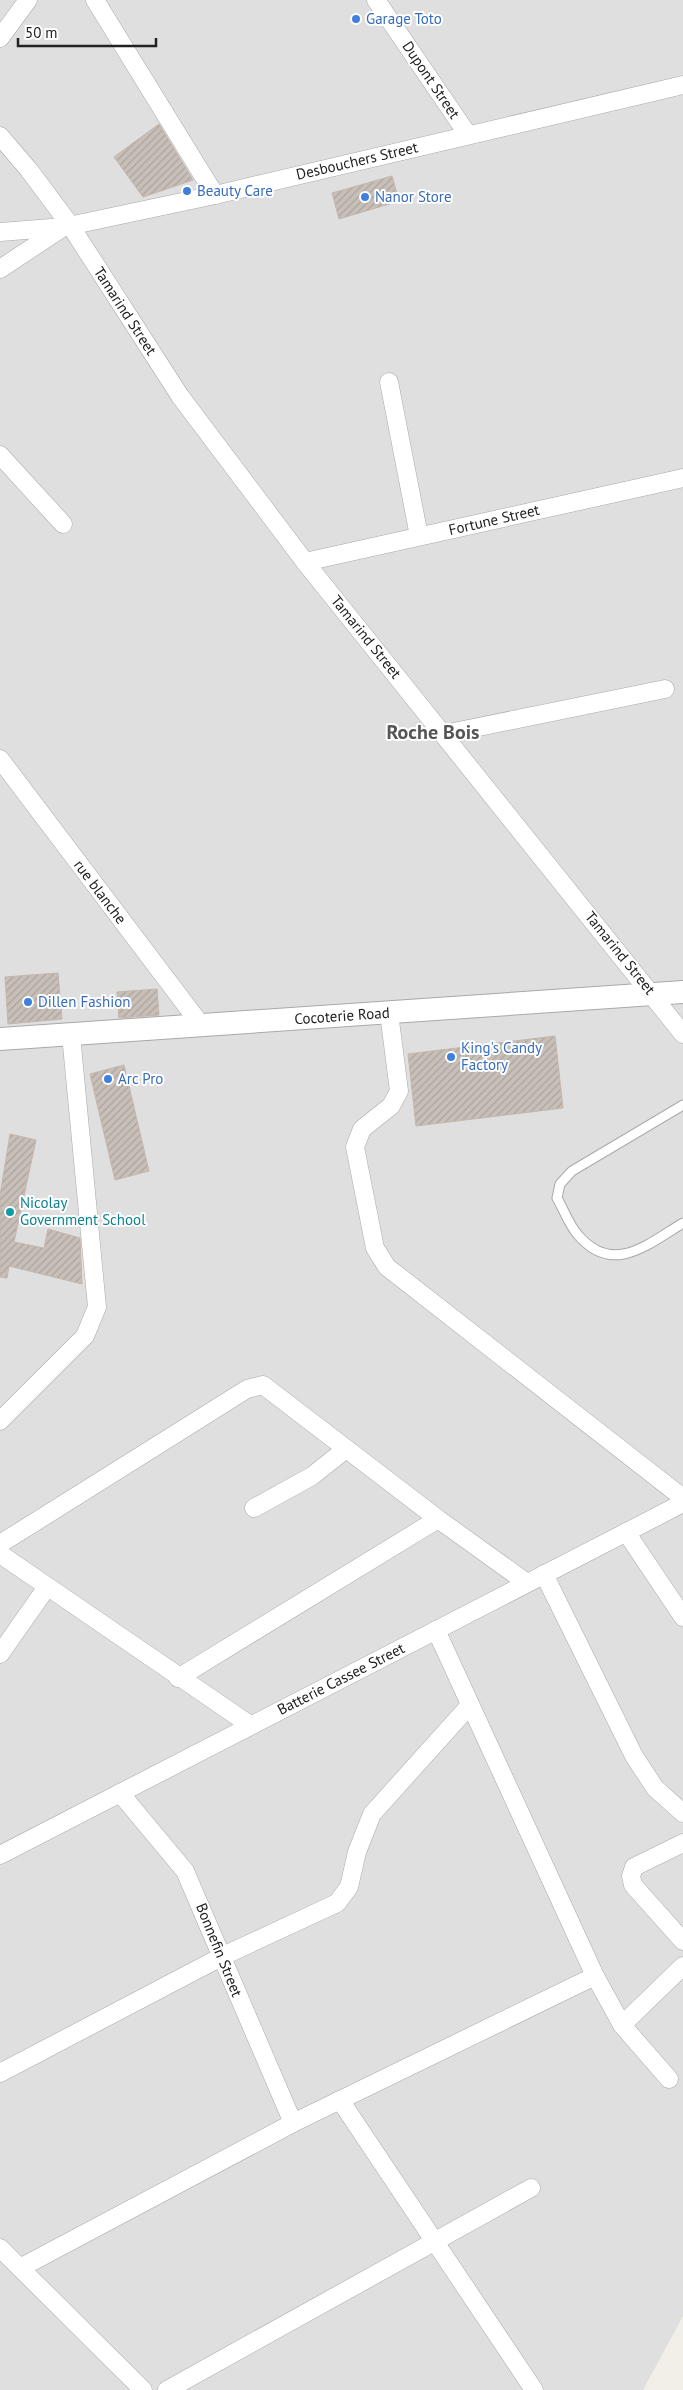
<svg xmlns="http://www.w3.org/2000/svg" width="683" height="2390" viewBox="0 0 683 2390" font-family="'PT Sans',sans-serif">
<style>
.residential{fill:#e0dfdf}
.building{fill:url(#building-hatch);stroke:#c4b6ab}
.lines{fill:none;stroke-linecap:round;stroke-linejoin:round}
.service-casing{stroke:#a9a9a9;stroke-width:11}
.minor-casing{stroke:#a9a9a9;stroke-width:19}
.tertiary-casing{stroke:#a9a9a9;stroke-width:24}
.service{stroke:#fff;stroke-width:9}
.minor{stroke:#fff;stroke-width:18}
.tertiary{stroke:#fff;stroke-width:22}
.shop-dot{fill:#3f7fe0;stroke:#fff;stroke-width:2}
.culture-dot{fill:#0f9aa8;stroke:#fff;stroke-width:2}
.labels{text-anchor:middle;stroke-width:4;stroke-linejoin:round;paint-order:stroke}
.shop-label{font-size:15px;fill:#366cbe;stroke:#fff;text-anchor:start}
.street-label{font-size:15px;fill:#222;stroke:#fff}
.culture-label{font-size:15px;fill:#0d838f;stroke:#fff;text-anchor:start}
.district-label{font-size:20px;font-weight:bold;fill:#555;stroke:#fff}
</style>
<defs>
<pattern id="building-hatch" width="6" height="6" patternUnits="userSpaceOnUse" patternTransform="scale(1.25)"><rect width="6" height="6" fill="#c7bfb8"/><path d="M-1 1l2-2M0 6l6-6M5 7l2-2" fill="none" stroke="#aba49e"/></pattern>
</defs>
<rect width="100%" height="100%" fill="#f2efe9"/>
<path class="residential" d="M0,0H683V2316L643,2390H0Z"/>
<g class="building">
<path d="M159,124L193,180L143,197L114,157Z"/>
<path d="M392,176L399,201L339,219L332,193Z"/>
<path d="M58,973L62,1019L8,1024L5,977Z"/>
<path d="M157,989L159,1015L119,1018L117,992Z"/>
<path d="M555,1036L563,1108L416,1126L408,1054Z"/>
<path d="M124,1065L149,1171L115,1180L90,1074Z"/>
<path d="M10,1134L36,1140L14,1242L44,1248L48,1229L80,1238L82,1284L9,1266L7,1278L0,1277V1195Z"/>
</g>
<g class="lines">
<g class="service-casing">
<path id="service" d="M683,1105L572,1171L560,1184L557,1198C564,1210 569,1225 578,1235C613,1276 648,1244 683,1223"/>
</g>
<g class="minor-casing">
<g id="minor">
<path d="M95,0L215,195"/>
<path d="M376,0L468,135"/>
<path d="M0,38L28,0"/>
<path d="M0,136L29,170L70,225L180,396L305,562L683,1034"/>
<path d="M0,232L64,227L215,195L683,85"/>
<path d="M0,269L62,228"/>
<path d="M389,382L419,536"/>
<path d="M0,455L63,524"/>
<path d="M305,562L683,478"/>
<path d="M444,734L665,689"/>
<path d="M0,759L201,1025"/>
<path d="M389,1013L399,1091L391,1106L362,1129L355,1147L375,1248L387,1267L683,1498"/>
<path d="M0,1421L85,1336L97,1307L71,1035"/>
<path d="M254,1508L312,1476L346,1449"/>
<path d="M626,1532L683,1617"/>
<path d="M0,1544L247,1389L263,1385L438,1519L527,1583"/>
<path d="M0,1554L250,1725"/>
<path d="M544,1574L634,1756L655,1788L683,1813"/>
<path d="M436,1630L595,1976L622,2025L669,2079"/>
<path d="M0,1654L47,1587"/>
<path d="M178,1678L438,1519"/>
<path d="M120,1793L185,1871L293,2123"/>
<path d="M683,1843L634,1867L631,1876L633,1885L683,1941"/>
<path d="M0,1855L683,1503"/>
<path d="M622,2025L683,1966"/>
<path d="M0,2073L221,1957L337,1903L349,1887L357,1852L372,1814L470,1705"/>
<path d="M340,2100L534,2390"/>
<path d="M0,2248L143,2390"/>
<path d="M20,2268L293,2123L595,1976"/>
<path d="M167,2390L531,2188"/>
</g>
</g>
<g class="tertiary-casing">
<path id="tertiary" d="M0,1039L683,992"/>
</g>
<use href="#service" class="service"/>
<use href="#minor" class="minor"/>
<use href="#tertiary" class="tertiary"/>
</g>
<g class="shop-dot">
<circle cx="356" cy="19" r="5"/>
<circle cx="187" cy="191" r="5"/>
<circle cx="365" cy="197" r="5"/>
<circle cx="28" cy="1002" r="5"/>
<circle cx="451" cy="1057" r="5"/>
<circle cx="108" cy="1079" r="5"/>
</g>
<circle class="culture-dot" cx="10" cy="1212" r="5"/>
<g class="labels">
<g class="shop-label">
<text x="366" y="24">Garage Toto</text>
<text x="197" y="196">Beauty Care</text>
<text x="375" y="202">Nanor Store</text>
<text x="38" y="1007">Dillen Fashion</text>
<text x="461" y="1053">King's Candy<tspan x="461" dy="17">Factory</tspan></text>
<text x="118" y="1084">Arc Pro</text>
</g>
<g class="street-label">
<text transform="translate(431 80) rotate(56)" y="5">Dupont Street</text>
<text transform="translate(357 161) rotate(-13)" y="5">Desbouchers Street</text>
<text transform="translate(125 311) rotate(57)" y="5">Tamarind Street</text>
<text transform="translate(494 520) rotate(-13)" y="5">Fortune Street</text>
<text transform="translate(366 637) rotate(51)" y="5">Tamarind Street</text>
<text transform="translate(100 892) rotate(53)" y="5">rue blanche</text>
<text transform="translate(620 953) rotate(51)" y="5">Tamarind Street</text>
<text transform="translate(342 1016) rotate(-4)" y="5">Cocoterie Road</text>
<text transform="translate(341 1679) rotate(-27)" y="5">Batterie Cassee Street</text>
<text transform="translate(219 1950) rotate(68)" y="5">Bonnefin Street</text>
</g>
<g class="culture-label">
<text x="20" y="1208">Nicolay<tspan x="20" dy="17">Government School</tspan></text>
</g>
<g class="district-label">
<text x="433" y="739">Roche Bois</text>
</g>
</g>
<path d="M18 38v8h138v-8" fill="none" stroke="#222222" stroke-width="2.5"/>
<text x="25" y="38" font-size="15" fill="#222222" stroke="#ffffff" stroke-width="4" paint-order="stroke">50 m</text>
</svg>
